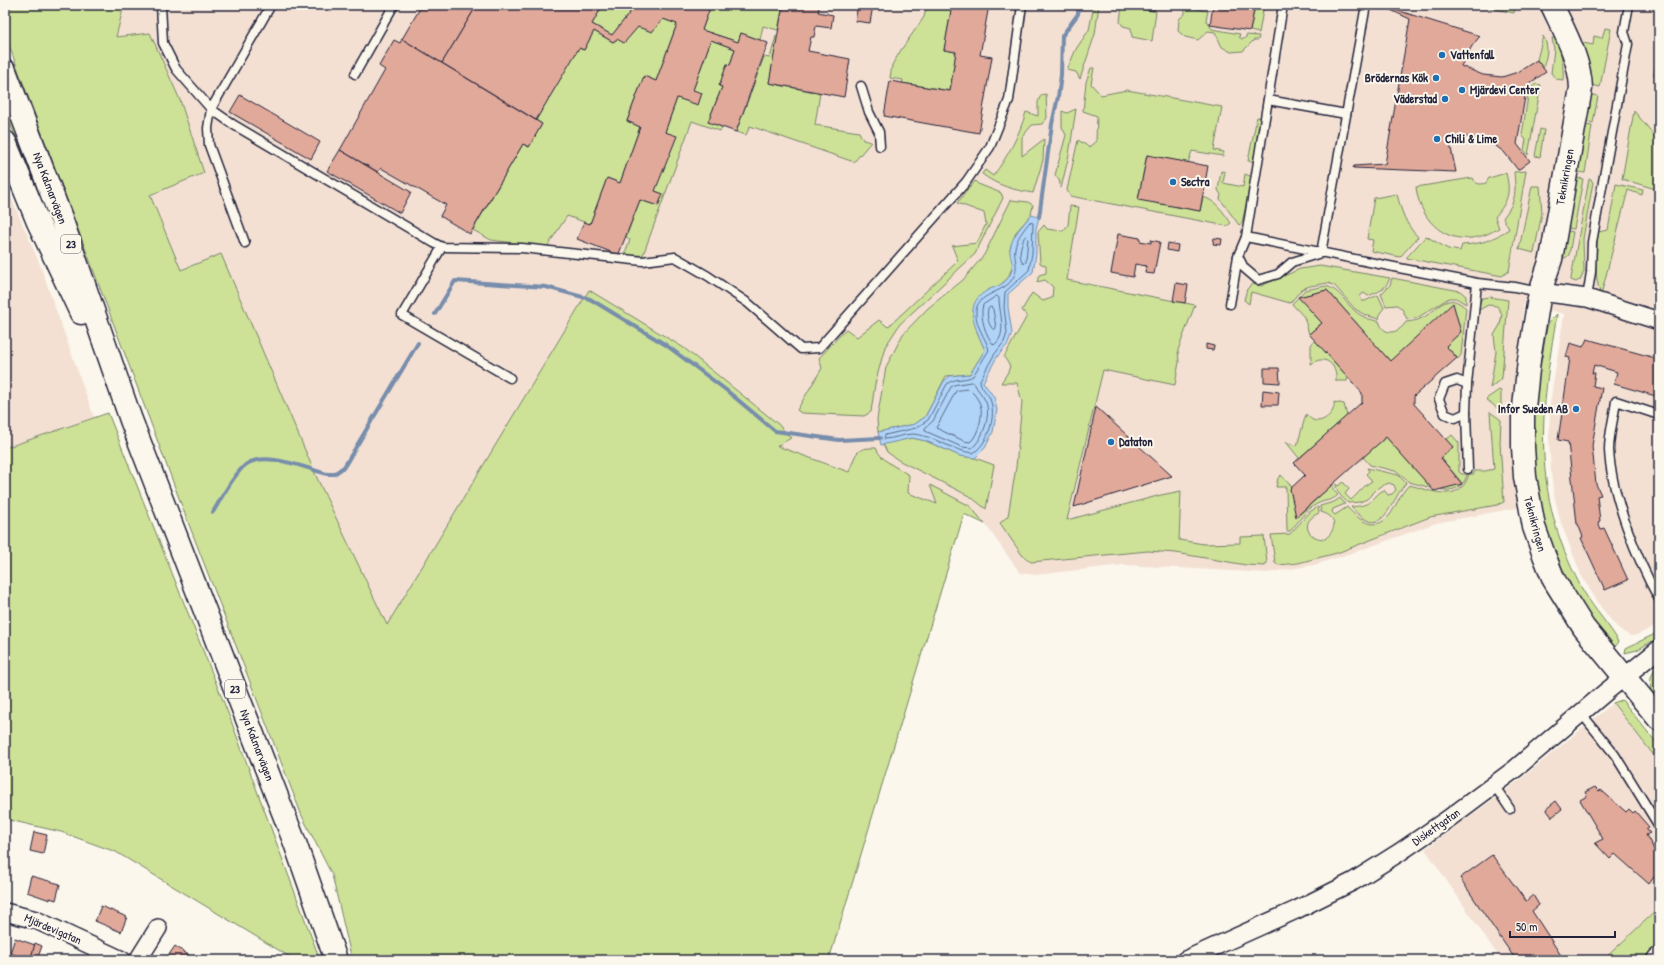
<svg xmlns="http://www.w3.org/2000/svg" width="1664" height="965" viewBox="0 0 1664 965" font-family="'Patrick Hand',sans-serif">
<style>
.built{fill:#f3e0d3}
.green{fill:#cde297;stroke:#788269}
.water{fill:#afd4f8;stroke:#778dac}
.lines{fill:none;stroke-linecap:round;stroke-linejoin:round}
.shore{stroke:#5a6987;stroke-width:1}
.stream{stroke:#778dac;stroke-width:4}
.building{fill:#e1a99a;stroke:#22223b}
.lane-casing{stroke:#22223b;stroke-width:11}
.street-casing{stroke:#22223b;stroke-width:20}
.secondary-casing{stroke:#22223b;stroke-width:25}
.primary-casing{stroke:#22223b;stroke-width:25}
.lane{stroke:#fbf7ec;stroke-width:8}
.street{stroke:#fbf7ec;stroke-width:17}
.secondary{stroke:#fbf7ec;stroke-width:22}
.primary{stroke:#fbf7ec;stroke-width:22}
.poi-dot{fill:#1f6fb2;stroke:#fbf7ec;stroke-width:1.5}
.labels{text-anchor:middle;stroke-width:4;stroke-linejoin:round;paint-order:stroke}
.shield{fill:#fbf7ec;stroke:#636270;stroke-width:1}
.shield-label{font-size:11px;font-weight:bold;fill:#22223b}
.poi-label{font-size:12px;font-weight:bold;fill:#22223b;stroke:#fbf7ec;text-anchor:start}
.street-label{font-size:12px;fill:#22223b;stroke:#fbf7ec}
</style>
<rect width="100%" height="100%" fill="#fbf7ec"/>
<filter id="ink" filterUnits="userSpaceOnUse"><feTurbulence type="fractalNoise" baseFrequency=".025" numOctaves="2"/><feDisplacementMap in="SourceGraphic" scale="8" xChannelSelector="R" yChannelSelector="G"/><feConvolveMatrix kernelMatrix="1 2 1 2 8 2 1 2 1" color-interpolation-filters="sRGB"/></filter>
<g filter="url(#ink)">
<g class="built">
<path d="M124,5H1659V624L1637,635L1631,636L1623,632L1614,624L1600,606L1581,575L1561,523L1554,495L1551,473L1549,438L1550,404L1564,314L1524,303L1516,374L1515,453L1522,507L1436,523L1361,550L1314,565L1267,573L1123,565L1035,575L1020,573L985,524L964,514L776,446L589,290L387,625L317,478L221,254L181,270L150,195L204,173L180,100L150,33L116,37Z"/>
<path d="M5,183L39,262L94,417L5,448Z"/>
<path d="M1613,703L1659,762V908L1603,960H1501L1425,849L1522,778Z"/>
</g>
<g class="green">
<path d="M5,5H124L116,37L150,33L180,100L204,173L150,195L181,270L221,254L317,478L387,625L589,290L684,348L778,424L791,438L777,446L849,472C856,455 854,447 876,448C881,461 898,468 909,475L908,493L937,504L930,485L970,506L985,524L964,514L829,960H352L332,875L302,816L188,522L5,35Z"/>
<path d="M603,5H636L612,35L592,24Z"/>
<path d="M711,5H783L778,30L763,26L760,40L741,33L738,42L702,30Z"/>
<path d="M927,5H952L944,50L956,52L950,91L902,83L903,80L890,78L892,65L901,50L924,17Z"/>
<path d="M1094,5H1099L1095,34L1080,79L1076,72L1067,70L1076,49L1089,30Z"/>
<path d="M1122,5H1132V7L1156,11L1152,41L1132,37L1131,28L1123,26L1120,22Z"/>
<path d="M1255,5H1264L1259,33L1250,31Z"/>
<path d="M1476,5H1507L1515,7L1514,13Z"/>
<path d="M1185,7L1208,11L1206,20L1212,29L1240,34L1239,37L1242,39L1246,38V35L1259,36L1258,40H1254L1243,51L1231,52L1222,47L1215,32L1208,31L1198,40L1185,37L1178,31L1179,19L1185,14Z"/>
<path d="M663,19L677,24L656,81L644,76L627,121L640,127L620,183L607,178L590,224L567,216L547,247L491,240L473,230L523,144L529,147L542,124L536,120L578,48L584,50L594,31L613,42L638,27Z"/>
<path d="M1605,28L1611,29L1600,87L1587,84L1588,70L1583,43L1593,45L1594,36L1602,38Z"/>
<path d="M776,36H778L769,83L820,93L815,125L859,132L863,140L871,142L854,162L750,126L746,135L736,132L764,57L770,58Z"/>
<path d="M1543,36C1550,47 1546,57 1543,69L1537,60Z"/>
<path d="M1552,38H1557C1561,53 1564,66 1563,80L1556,79L1551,73L1554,49Z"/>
<path d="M711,40L735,49L730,65L727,64L722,87L708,122L722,127L720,131L692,121L643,255L624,256L630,240L626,237L640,200L658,206L663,194L655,191L665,132L677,98L693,90Z"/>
<path d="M1091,68H1094L1091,84L1101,95L1127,90L1222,107L1214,150L1224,152L1223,156L1192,151L1188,163L1147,155L1138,199L1200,211L1203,197C1217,201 1223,212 1231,223L1227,226L1070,196L1067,190L1078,140L1089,147L1096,141L1097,116L1083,111L1086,82Z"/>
<path d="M1536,84L1541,85L1528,155L1524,150L1526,140L1522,135L1529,89Z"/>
<path d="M1585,93L1598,96L1593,123L1583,121Z"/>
<path d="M1046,94L1047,118L1042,124L1032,125L1022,137V156L1044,139L1043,160L1033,193C1014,190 998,186 982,174L985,170L993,176C1008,156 1019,136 1026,112L1038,116V102L1041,95Z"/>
<path d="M5,103L35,180H33L5,111Z"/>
<path d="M1076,109L1069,155L1061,188L1059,180L1055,175L1066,135L1062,127V111L1067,113Z"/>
<path d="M1634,111L1650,130L1659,146V190L1622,179Z"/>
<path d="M1257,117L1262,118L1253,161H1248Z"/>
<path d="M1585,125L1592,126L1585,173L1578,172Z"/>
<path d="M1540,129L1544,130L1540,157L1535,156Z"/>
<path d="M1221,171L1225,172L1223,183L1243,187L1245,174L1252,177L1242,223L1239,225L1220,199L1221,195L1218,190Z"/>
<path d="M1526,171L1509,271L1502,276L1406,258L1426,236L1448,249L1460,251L1462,245C1482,244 1492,240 1509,229L1503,218C1516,201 1516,194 1514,172Z"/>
<path d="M1506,173C1511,193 1508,201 1495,217L1499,228C1490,233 1482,237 1472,238C1441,242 1419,216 1416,187L1472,178C1476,184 1479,185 1486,183L1489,178Z"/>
<path d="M1576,178L1583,179L1574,229L1567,228Z"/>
<path d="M1589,179L1591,180L1593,182L1583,239L1584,271L1581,279L1576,282L1571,280V278Z"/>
<path d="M975,181L978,184L1001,193L1003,198L975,254L900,324L885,347L875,384L871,412L864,416L801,413L797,410L822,368L819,358L846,329L857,337L879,320L888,327L958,261L952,246L977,243L986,224L984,213L957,203Z"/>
<path d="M1616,184L1643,190L1642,195L1628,190L1601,295C1593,276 1597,252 1598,232L1608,230Z"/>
<path d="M1532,186H1540L1542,213L1534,253L1519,249Z"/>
<path d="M1397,194C1401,211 1406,225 1418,237L1400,257L1371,251L1373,240L1367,239L1374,198Z"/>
<path d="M1011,200L1028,202L1033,205L1031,215L1016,232L1010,249L1013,265L1008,278L999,286L988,290L977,332L985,350L970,374L946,376L925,417L915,424L878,432L877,419L886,367L903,334L928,308L963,280L984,255Z"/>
<path d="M1070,206L1079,207L1067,280L1195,305L1178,350L1179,362L1175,385L1103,370L1067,520L1161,495L1181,491L1179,540L1204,544L1240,543V537L1264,536L1267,563L1265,566L1246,565L1176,553L1148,551L1031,562L1022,555L1000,523L1008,516L1016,467L1022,402L1017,383H1001L1008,372L1010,366L1004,357L1027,316L1022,310L1032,293L1043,301L1052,298L1053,287L1045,280L1037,282L1039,275L1046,273V266L1040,263L1038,232L1044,225L1047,229L1063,231L1068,225Z"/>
<path d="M1564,230L1573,232L1569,255L1565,258L1556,256Z"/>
<path d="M1320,266L1390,278C1384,291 1380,291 1368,296L1364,293L1360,296L1362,301H1365L1378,295L1384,308L1380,313L1379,319L1365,315L1355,309L1335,286L1328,283L1310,286L1302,289L1290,303L1251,292L1249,304L1244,300L1247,289L1252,284L1261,286L1300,269Z"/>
<path d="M1392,278L1460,291L1466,296V304L1456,298H1449L1417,318L1407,319L1402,309L1397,305L1386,306L1381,294L1390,285Z"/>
<path d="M1326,286C1347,292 1348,318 1379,321C1384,338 1399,333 1406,322C1414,321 1421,320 1427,315C1434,311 1441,302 1449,301C1455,299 1461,304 1466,308L1461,355L1458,359L1446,346L1390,361L1327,290L1299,297L1322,323L1309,334L1304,317L1292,304L1305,290Z"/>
<path d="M1490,297L1508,300L1502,378L1490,388L1496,352L1494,335L1500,325L1502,314L1497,306L1488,305L1479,310V304L1482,298Z"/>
<path d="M1557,314C1540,414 1531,491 1580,585C1590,604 1605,620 1616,637L1618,643L1614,648L1610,646L1573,596L1550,548L1538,504L1532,423L1536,389L1547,328L1549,322Z"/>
<path d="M1315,340L1348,377L1347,381H1336C1337,371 1332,359 1320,360C1316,360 1314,363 1311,364V345Z"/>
<path d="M1499,390L1501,391V409H1498L1486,399Z"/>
<path d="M1334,402L1344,404L1347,416L1299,458L1286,442L1297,446L1306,414C1309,417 1312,421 1317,421C1326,421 1336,411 1334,402Z"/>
<path d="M1490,412L1501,420L1500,443L1504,502L1497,505L1430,517L1337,553L1298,563L1279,565L1275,562L1271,535L1290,534L1311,511L1318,507L1319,513C1300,521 1306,539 1325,539C1337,529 1338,517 1321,512L1320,506L1334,502L1340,498L1345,504L1333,509L1332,512L1335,515L1347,507C1358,519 1374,533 1389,516C1396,507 1399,495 1409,485C1431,490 1460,505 1469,474H1474V471H1485L1494,469Z"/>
<path d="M108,413L230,718L320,960H295L116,852L61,832L5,819V448Z"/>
<path d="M1452,435L1459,443V472L1462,474H1467C1464,489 1451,492 1438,489L1462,483L1441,458L1453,447L1446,440Z"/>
<path d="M1386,437L1432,488L1409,482L1395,471L1370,465L1363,457Z"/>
<path d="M912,438L926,441L960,456L975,458L994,465L986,509L971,497L898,460L887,452L883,444Z"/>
<path d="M1367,468L1398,475L1406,483C1388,504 1383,543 1351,507C1358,506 1365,506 1371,501C1376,497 1378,492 1384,490L1388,495L1392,494L1396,490L1394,485L1389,483L1379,487L1367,499L1360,502L1348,503C1343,498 1335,492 1336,484L1338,486L1343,482L1349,489L1345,494L1351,500C1358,494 1363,486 1372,481L1366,474L1369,471Z"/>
<path d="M1281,475L1292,487L1290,489L1297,517L1333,484V490L1338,495C1332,501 1324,500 1317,504C1305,510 1299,522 1290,531H1287L1286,487H1276L1278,478Z"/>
<path d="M1659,632V637L1637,650L1625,653L1626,648Z"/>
<path d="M1659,664V705C1648,692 1647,677 1659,664Z"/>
<path d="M1622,700L1659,746V762L1613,703Z"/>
<path d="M1659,908V951L1649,960H1603Z"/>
</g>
<path class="water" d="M1031,215L1039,217L1036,229V254L1033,272L1008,294V307L1012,333L1008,344L997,357L983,382L994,397L997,410L993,432L985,448L975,458L960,456L926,441L912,438L881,445L878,432L915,424L925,417L944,381L950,376L970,374L985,350C975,327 961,303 990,289C996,287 1004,284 1008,278C1017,265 1009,259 1010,249C1012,235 1023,225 1031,215Z"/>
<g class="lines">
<g class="shore">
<path d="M1030,222L1033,223L1032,253L1029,270L1005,292L1004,307L1007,333L1004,342L994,355L980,380C980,388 988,393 990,399C997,416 988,444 973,453C952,451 933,435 913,434C903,434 894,439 884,439L885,435L916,428L928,420L947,384C955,377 965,381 973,376L989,350C986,338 975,326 976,312C976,294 1002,293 1011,281C1021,267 1013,260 1015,248C1017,238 1023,230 1030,222Z"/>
<path d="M1026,236L1028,238L1026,262L1024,264C1017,256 1021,246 1024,238Z"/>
<path d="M997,296L999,298C999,313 1008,335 994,345C986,337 979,316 983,305Z"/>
<path d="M991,307L993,309L996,328L994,330C989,327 986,315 988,309Z"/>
<path d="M972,382L974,383C977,390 983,395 986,402C991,416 983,439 972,448L962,447L925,431V428L933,421L951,387L954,385Z"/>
<path d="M969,389C973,392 978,399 980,404C984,414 978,436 970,442L964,441L936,428L956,391Z"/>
</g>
<g class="stream">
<path d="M1039,217L1052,124L1058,97L1061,75L1062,36L1078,14V5"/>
<path d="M435,314L455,281L546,287L590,299L666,345L726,390L775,431L839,440L880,438"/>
<path d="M213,512C222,497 230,481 242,468C260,448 305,468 327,474H334L344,467L418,343"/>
</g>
</g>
<g class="building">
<path d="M422,5H477L442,63L402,39Z"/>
<path d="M477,5H603L592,24L612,35L636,5H711L702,30L738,42L741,33L768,43L736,132L708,122L722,87L719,86L727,64L730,65L735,49L711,40L693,90L702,93L698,105L677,98L665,132L677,136L655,191L663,194L658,206L640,200L618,256L610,254L611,252L577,239L584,222L590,224L607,178L620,183L640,127L627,121L644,76L656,81L677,24L663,19L652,32L638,27L624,43L617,39L613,42L594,31L584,50L579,48L536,120L442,63Z"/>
<path d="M783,5H820L818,12L833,15L831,28L816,26L814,37H811L808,51L850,59L844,97L769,83Z"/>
<path d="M858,5H873L870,23L855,21Z"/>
<path d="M952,5H989L980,55L992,57L979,133L884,116L890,81L950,91L956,52L944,50Z"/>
<path d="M1132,5H1155L1154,11L1132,7Z"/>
<path d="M1213,5H1255L1250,31L1210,25Z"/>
<path d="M1380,5L1480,36L1472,46L1461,66L1483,75L1502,77L1518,72L1537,60L1546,72L1527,85L1517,144L1530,161L1518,170L1504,152L1489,141L1469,137L1449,139L1456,172L1353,168L1354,166L1385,164L1410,19Z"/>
<path d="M402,39L542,124L529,147L523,144L470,234L440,216L446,205L381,168L378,172L340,150L385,70L379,66L394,40L400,43Z"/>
<path d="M1659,49V76L1654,75Z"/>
<path d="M240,95L320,142L311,159L230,112Z"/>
<path d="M340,150L411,192L400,213L327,171Z"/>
<path d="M1147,155L1208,166L1200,211L1138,200Z"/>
<path d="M1118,234L1140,238V241L1151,243V240L1160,242L1154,274L1145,273L1146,266L1135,264L1133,277L1111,273Z"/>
<path d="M1214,238L1222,239L1221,245L1213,244Z"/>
<path d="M1168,243L1178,245L1177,252L1167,250Z"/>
<path d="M1176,283L1188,285L1185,303L1173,301Z"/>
<path d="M1327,290L1390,361L1453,303L1461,332L1446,346L1457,358L1414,396V404L1453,447L1441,458L1462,484L1434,491L1386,437L1296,517L1290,489L1305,475L1294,463L1362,402V393L1309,334L1322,323L1298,297Z"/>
<path d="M1587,339L1659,359V397L1614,384L1617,372L1594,365L1592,373H1595L1593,386L1602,388L1592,446L1596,484L1601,495L1597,496L1600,521L1598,522L1601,529L1604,528L1628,580L1605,590L1581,538L1583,537L1578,524H1577L1568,442L1558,440L1570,358L1566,357L1570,343L1583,347Z"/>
<path d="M1206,344L1214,346L1213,350L1206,349Z"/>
<path d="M1264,368H1279L1280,383L1264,382Z"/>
<path d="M1263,390L1279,392L1278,405H1262Z"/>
<path d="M1096,407L1172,476L1074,507Z"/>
<path d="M1595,787L1599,791L1601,790L1626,812L1629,809L1633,813L1635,811L1649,827L1646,829L1650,833L1646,835L1659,858V877L1657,880L1654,877L1649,884L1615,854L1610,859L1595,843L1603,839L1580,800L1587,796L1585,792Z"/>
<path d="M1556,801L1562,809L1552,817L1546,809Z"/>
<path d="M34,832L47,835L43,854L30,851Z"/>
<path d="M1492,855L1526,901L1533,895L1539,905L1532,911L1564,960H1516L1495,930L1460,878Z"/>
<path d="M31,876L60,884L56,900L50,898V900L27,892Z"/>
<path d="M101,906L127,917L121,932L95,921Z"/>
<path d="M15,938L35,945L30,960L10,953Z"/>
<path d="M35,943L42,946L38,957L32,955Z"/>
<path d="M175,946L193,958L192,960L166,959Z"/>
</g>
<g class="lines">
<g class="lane-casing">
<g id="lane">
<path d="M161,5L163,43L176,69L211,109L234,125L434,243L442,247L522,248L643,261L675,257L708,276L748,303L801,349L819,348L966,182L990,147L1009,100L1022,5"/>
<path d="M1283,5L1246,237L1238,256L1244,268L1258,280L1278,274L1292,262L1321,253"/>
<path d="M355,74L394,5"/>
<path d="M861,86L869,112L879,132L880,146"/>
<path d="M1268,100L1346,114"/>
<path d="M1246,237L1394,267L1477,283L1515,287L1539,292"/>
<path d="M245,243L209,145L208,128L211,109L271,5"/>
<path d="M442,247L402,315L510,378"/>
<path d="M1321,253L1366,5"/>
<path d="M1587,298L1591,272L1592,242L1628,44L1624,32L1629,5"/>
<path d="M1230,304L1238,256"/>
<path d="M1466,413L1455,418L1445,414L1439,399L1445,384L1457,380L1467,384"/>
<path d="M1659,415L1616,401C1614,417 1609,434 1609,450C1611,494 1637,560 1659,599"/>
<path d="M1468,469L1466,413L1467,384L1477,283"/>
<path d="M1581,713L1615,755L1657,823"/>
<path d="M1494,785L1510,809"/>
</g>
</g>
<g class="street-casing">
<g id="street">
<path d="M1540,292L1587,298L1659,321"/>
<path d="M5,912L36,920L122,960"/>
<path d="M138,960L158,928"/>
<path d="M1185,960L1296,910L1354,881L1400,852L1448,819L1515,769L1607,691L1659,649"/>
</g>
</g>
<g class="secondary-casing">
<g id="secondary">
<path d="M1552,5C1564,31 1580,59 1581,88L1551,259L1540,292L1529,360L1523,417V447L1525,477L1534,527L1544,555L1554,580L1584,628L1659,719"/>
<path d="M1658,960L1659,959"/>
</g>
</g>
<g class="primary-casing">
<g id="primary">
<path d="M5,71L61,218L131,420L295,843L336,960"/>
<path d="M5,142L38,222L81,313"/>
</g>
</g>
<use href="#lane" class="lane"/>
<use href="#street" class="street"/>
<use href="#secondary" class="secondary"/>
<use href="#primary" class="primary"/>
</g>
</g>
<g class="poi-dot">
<circle cx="1442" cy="55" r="4"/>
<circle cx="1436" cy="78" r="4"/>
<circle cx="1462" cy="90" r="4"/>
<circle cx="1445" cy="99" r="4"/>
<circle cx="1437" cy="139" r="4"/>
<circle cx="1173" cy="182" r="4"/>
<circle cx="1576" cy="409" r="4"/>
<circle cx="1111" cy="442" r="4"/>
</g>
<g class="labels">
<g class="shield">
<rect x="61" y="235" width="20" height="18" rx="3"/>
<rect x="225" y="680" width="20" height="18" rx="3"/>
</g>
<g class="shield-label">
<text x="71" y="248">23</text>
<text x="235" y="693">23</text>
</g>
<g class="poi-label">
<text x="1450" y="59">Vattenfall</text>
<text x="1428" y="82" text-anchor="end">Brödernas Kök</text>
<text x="1470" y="94">Mjärdevi Center</text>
<text x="1437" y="103" text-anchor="end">Väderstad</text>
<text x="1445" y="143">Chili &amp; Lime</text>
<text x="1181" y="186">Sectra</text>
<text x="1568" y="413" text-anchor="end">Infor Sweden AB</text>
<text x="1119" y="446">Dataton</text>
</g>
<g class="street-label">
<text transform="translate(1565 177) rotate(-80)" y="4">Teknikringen</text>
<text transform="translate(50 188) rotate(69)" y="4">Nya Kalmarvägen</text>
<text transform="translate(1535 524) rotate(75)" y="4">Teknikringen</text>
<text transform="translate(257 745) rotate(69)" y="4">Nya Kalmarvägen</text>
<text transform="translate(1436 827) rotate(-35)" y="4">Diskettgatan</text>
<text transform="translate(53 929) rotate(23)" y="4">Mjärdevigatan</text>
</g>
</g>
<rect width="1664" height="965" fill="none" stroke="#fbf7ec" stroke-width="20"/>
<rect x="10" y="10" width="1644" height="945" fill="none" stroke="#22223b" stroke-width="1.5" filter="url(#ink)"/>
<path d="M1510 931v6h105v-6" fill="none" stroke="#22223b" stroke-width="2"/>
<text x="1516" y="931" font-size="12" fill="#22223b" stroke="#fbf7ec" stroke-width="3" paint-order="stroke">50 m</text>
</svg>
